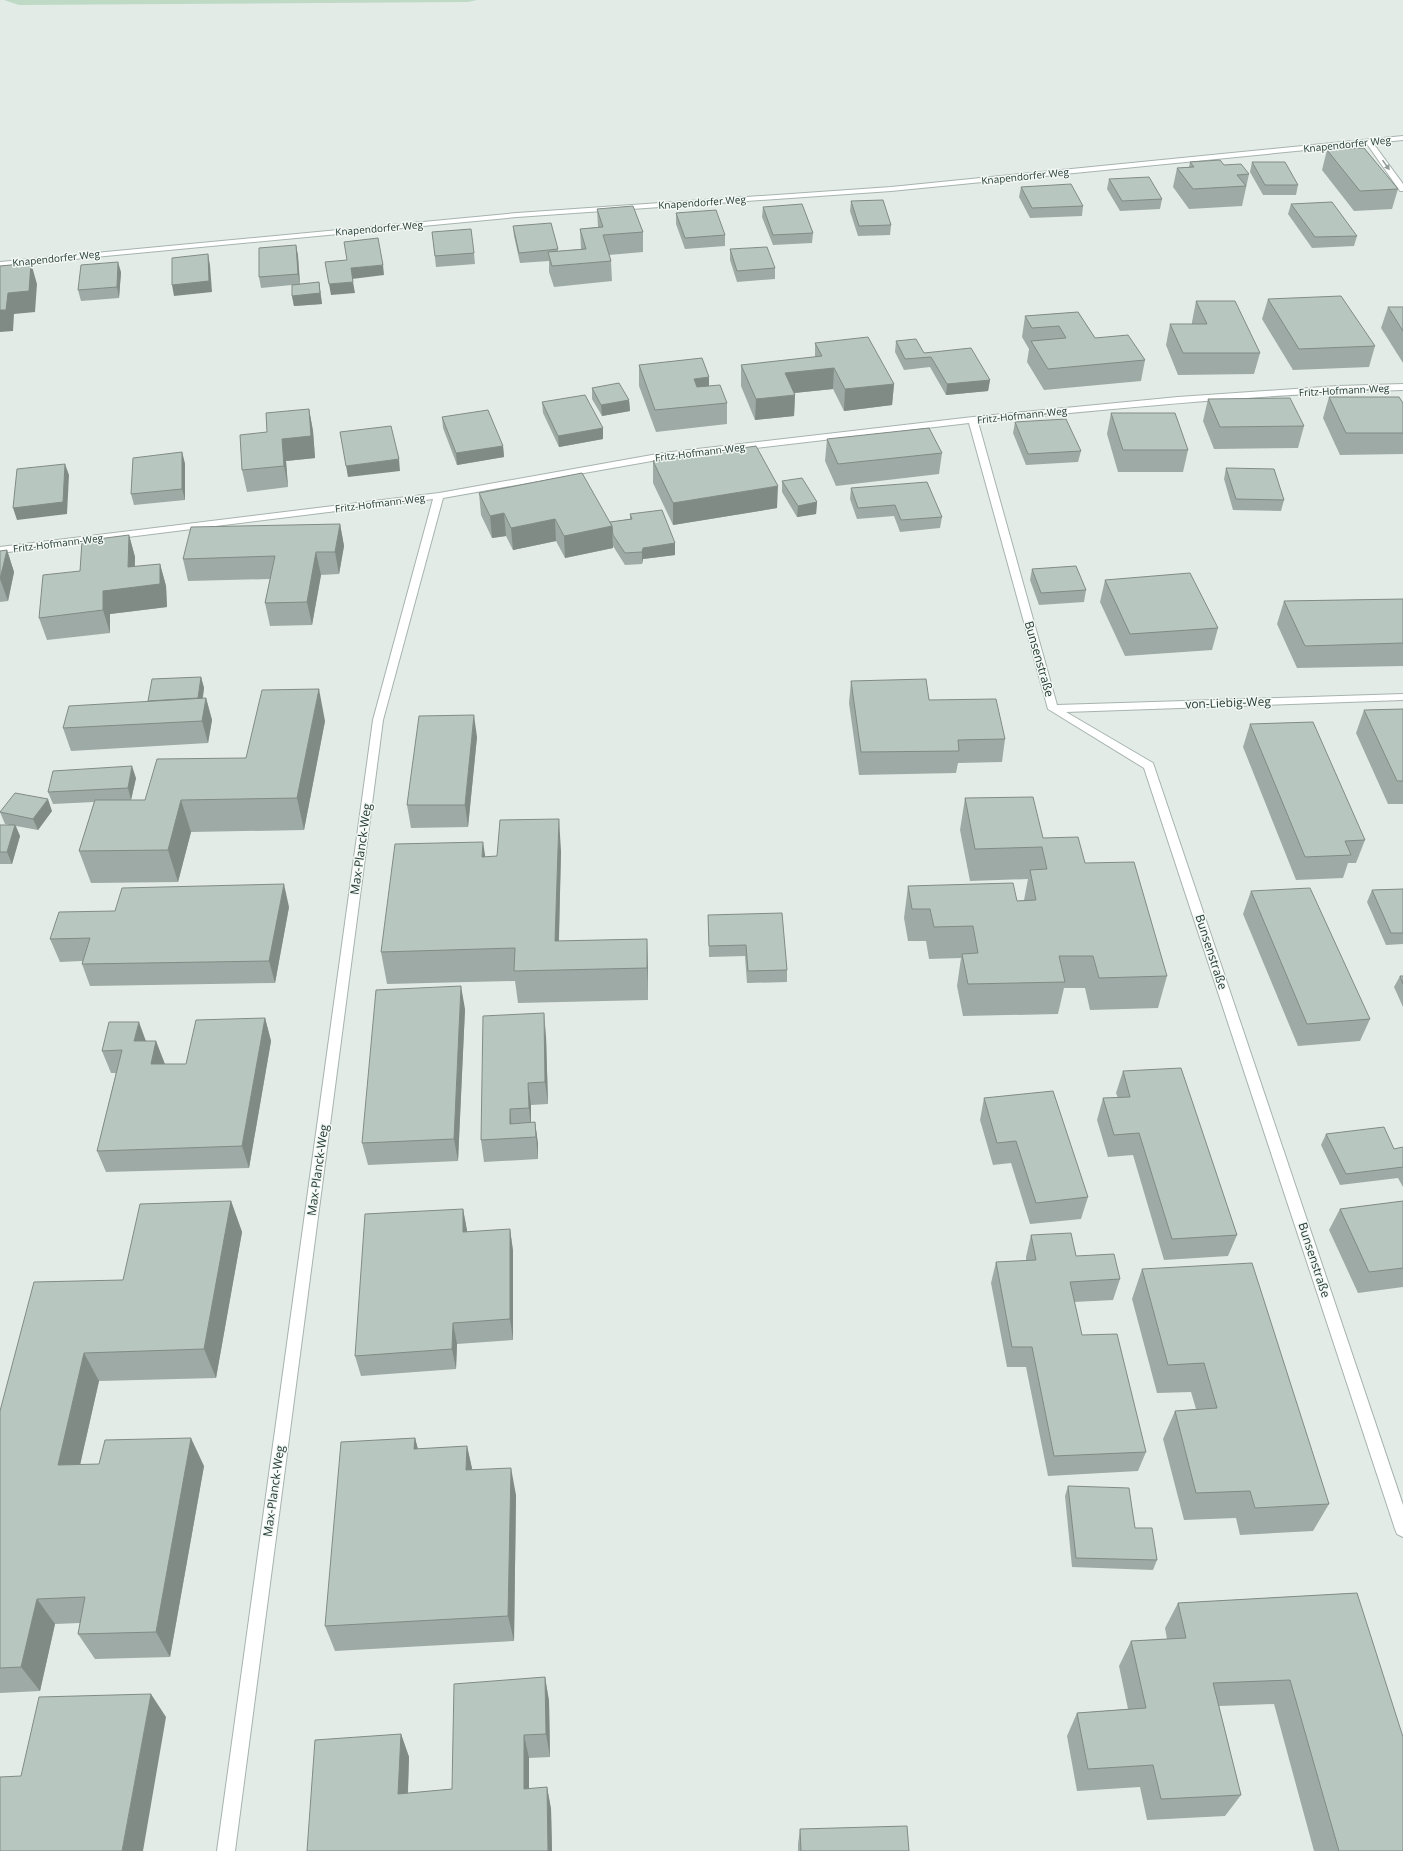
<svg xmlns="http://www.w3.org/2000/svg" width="1403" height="1851" viewBox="0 0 1403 1851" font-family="'Open Sans',sans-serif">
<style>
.green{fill:#bedac5}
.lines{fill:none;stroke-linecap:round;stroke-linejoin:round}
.minor-casing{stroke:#a6b3ae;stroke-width:2}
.minor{fill:#fff;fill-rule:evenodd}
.wall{fill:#9eaaa5}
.shaded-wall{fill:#818b86}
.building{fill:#b8c6c0;stroke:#818b86}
.oneway{fill:#929d9a}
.labels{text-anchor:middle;stroke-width:3;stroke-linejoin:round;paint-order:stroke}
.far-street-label{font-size:10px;fill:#243b35;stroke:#f3f8f5}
.street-label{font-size:12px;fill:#243b35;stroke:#f3f8f5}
</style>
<rect width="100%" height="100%" fill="#e3ebe7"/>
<path class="green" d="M4,0H477L468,2L19,5Z"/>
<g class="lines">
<g class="minor-casing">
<g id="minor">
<path d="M1403,136V140L1373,143L1403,184V191H1400L1367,144L891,191L517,217L0,266V262L517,213L891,187Z"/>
<path d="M1403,384V390C1261,394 1119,408 978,422L1057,705L1403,694V700L1066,712L1153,763L1154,766L1403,1505V1537L1397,1534L1395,1529L1144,768L1048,709L969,423L663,459L443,498L383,720L235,1851H217L373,720L433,499L0,553V547L439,493L663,453L973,417L1178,397L1338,386Z"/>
</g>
</g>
<use href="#minor" class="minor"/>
</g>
<g class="wall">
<path d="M1327,150L1398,189L1392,209L1354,211L1322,170Z"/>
<path d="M1190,162L1224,165L1249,174L1242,206L1189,209L1173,187L1177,168L1189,167Z"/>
<path d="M1252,162L1298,185L1296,195H1263L1250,172Z"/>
<path d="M1109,179L1162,199L1160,209L1120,211L1107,189Z"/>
<path d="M1021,187L1083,206L1082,216L1030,218L1019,197Z"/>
<path d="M851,201L891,225L890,235L858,236L850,211Z"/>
<path d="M1291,204L1357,236L1354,246L1312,248L1288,214Z"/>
<path d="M763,207L813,233L812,243L773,245L762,217Z"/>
<path d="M597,209L643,232V252L609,255L611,261L612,281L554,287L549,272V261L520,263L514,236L513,226L558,249V251L581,249L580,229L598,227Z"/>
<path d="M676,213L725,235V246L685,249L676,224Z"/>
<path d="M432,232L474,253L475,264L436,267Z"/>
<path d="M296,245L298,256L300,284L319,282L322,304L294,306L292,296V285L261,288L259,277Z"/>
<path d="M730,249L775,268V279L737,282L730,260Z"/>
<path d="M121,272L119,298L81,301L78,290Z"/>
<path d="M1268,299L1375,346L1369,367L1293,370L1262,319Z"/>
<path d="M1196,301L1260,353L1254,374L1178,375L1166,345L1170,324H1192V322Z"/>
<path d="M1388,307H1403V363L1381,328Z"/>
<path d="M1078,312L1095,338L1145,360L1141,381L1044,390L1027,362L1029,349L1022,337L1025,316Z"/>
<path d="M896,341L990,380L988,391L946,395L930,367L904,370L895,352Z"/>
<path d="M815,343L894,384L892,405L844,411L833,389L794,393L795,395L794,416L755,420L741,386V365L815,357Z"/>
<path d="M639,365L709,386L727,403V424L656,432L639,386Z"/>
<path d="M592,388L629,400L630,411L602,416L592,399Z"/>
<path d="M1329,397L1403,403V454L1340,455L1323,418Z"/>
<path d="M1208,399L1304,426L1298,448L1214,449L1203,421Z"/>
<path d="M542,402L603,428V439L559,447L543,413Z"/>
<path d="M309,409L313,431L315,458L286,461L288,487L247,492L242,470L267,432Z"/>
<path d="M1111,413L1188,450L1183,472H1118L1107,434Z"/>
<path d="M442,417L503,446L504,457L457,465L443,428Z"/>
<path d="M1015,422L1081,451L1078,462L1026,465L1013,433Z"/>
<path d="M827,439L942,453L939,474L836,486L825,461Z"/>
<path d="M182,452L185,464V500L134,505L131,494Z"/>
<path d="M653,461L777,508L673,525L653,483Z"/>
<path d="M1226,468L1284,500L1281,511L1233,510L1224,479Z"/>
<path d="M782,481L817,502L816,514L797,517L782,492Z"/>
<path d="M851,488L942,517L940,528L900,532L894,516L857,519L850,499Z"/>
<path d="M479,493L610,522L630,519V514L675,543V555L643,559L642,564L625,565L613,546V548L565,558L556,541L513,550L506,536L492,538L481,515Z"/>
<path d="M340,524L344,546L339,574L321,575L312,625L270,626L265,603L270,579L188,581L183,559Z"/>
<path d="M129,535L135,557V567L160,564L166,586L167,607L110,614V633L47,640L39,618L80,571Z"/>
<path d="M7,550L14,572L8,601L0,602V551Z"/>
<path d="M1032,569L1086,590L1084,602L1039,605L1030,580Z"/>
<path d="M1105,580L1218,628L1212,650L1125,656L1100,602Z"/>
<path d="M1403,599V666L1297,668L1277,624L1284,601Z"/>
<path d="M201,677L204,688L203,698H206L212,720L208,743L71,751L63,728L148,701Z"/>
<path d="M851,681L929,700L1005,739L1002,762L958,763L956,773L859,775L849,703Z"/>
<path d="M1403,709V804H1388L1356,733L1364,710Z"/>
<path d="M325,721L304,830L191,832L178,882L91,883L79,851L94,802L53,804L48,792L136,778L131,800H145L246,758Z"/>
<path d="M1250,724L1365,840L1356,863H1348L1343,878L1296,880L1243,747Z"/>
<path d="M477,737L468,827L411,828L407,805Z"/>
<path d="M965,798L1043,838L1085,863L1167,976L1158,1008L1090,1010L1085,988H1064L1058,1014L963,1016L957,986L961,958L929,959L926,941H908L904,918L908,886L1017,901L1024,900L1028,879L970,881L960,830Z"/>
<path d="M52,811L38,830L16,826L20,836L12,864H0V825H9L5,824L0,812Z"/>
<path d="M561,851L559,941L647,939L648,1000L518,1003L515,981L387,984L381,952L485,857L497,856Z"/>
<path d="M1403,889V944L1386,945L1367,902L1372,890Z"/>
<path d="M1251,891L1370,1019L1360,1041L1298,1046L1243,914Z"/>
<path d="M289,907L275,983L90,986L82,964V961L60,962L50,939Z"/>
<path d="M708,915L787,970V982L747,983L745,956L709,957Z"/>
<path d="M1400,976H1403V1007L1394,987Z"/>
<path d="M465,1009L458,1161L368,1165L362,1143Z"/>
<path d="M265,1018L271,1041L249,1168L106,1172L97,1151L116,1073H111L102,1051L146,1041H156L164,1064H186Z"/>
<path d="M546,1036L548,1104L531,1105V1122H535L538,1144V1159L484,1162L481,1140Z"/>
<path d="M1123,1071L1237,1235L1228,1256L1164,1260L1133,1155L1108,1157L1097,1120L1103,1098H1118L1116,1093Z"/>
<path d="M984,1098L1088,1197L1081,1219L1030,1224L1011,1163L993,1165L980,1120Z"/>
<path d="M1326,1134L1394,1149L1403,1147V1187L1398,1178L1340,1185L1321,1145Z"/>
<path d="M231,1201L242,1232L216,1378L99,1381L80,1464L204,1466L170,1657L95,1659L78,1634L80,1623L55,1624L40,1691L0,1693V1411L123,1280Z"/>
<path d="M1403,1201V1287L1358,1293L1329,1230L1340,1209Z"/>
<path d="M463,1209L467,1232L510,1229L513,1251V1340L457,1344L456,1369L361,1376L355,1356Z"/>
<path d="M1031,1235L1076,1256L1120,1279L1113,1300L1074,1302L1082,1335L1146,1452L1138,1471L1048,1476L1026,1367H1007L991,1283L996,1262L1026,1261V1257Z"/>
<path d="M1142,1269L1329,1504L1313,1531L1240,1535L1236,1518L1184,1520L1163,1439L1175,1411L1196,1409L1191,1392L1157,1393L1132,1299Z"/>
<path d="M415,1438L418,1449L467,1446L472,1469L516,1495L514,1641L335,1651L325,1626Z"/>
<path d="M1068,1486L1135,1528L1157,1560L1153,1570L1072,1567L1065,1496Z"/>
<path d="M1357,1593L1403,1851H1314L1274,1704L1219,1706L1241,1795L1225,1816L1147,1820L1140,1787L1077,1791L1067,1736L1077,1713L1128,1709L1119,1666L1131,1641L1167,1639L1165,1628L1178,1603Z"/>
<path d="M545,1677L549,1701L550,1757L529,1758V1789L547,1787L551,1809L552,1851H307L401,1734L409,1757L408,1793L452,1789Z"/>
<path d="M800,1829L909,1851H798V1844Z"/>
</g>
<g class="shaded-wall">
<path d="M296,245L298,256L300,285L298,274Z"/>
<path d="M208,254L210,265L212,292L174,296L172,285Z"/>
<path d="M118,262L121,272L119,298L117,287Z"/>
<path d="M31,263L37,284L35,312L14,314L13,331L0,332V310L8,293Z"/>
<path d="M383,265L384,275L352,279L351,268Z"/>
<path d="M319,282L322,304L294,306L292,296Z"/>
<path d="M353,282L355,293L331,295L329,284Z"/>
<path d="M834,368L833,389L784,394L785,373Z"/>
<path d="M709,377V398L694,400V379Z"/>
<path d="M990,380L988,391L946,395L947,384Z"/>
<path d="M894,384L892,405L844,411L845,389Z"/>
<path d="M795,395L794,416L755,420L756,399Z"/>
<path d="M629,400L630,411L602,416L601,405Z"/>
<path d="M309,409L313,431L315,458L286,461L288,487L284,466L282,439Z"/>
<path d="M603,428V439L559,447L558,436Z"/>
<path d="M503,446L504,457L457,465L456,453Z"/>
<path d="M182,452L185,464V500L182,489Z"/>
<path d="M399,459L400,471L348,477L346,466Z"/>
<path d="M65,464L69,475L67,514L17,520L13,508Z"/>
<path d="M778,486L777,508L673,525V503Z"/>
<path d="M817,502L816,514L797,517L798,506Z"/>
<path d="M504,513L506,536L492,538L490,516Z"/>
<path d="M555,519L556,541L513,550L511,528Z"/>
<path d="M340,524L344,546L339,574L335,552Z"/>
<path d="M612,526L613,548L565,558L564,536Z"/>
<path d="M129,535L135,557L134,588L160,564L166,586L167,607L110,614V633L103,610V591L128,567Z"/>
<path d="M675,543V555L643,559L642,564V552L643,548Z"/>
<path d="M7,550L14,572L8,601L0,579Z"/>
<path d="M316,552L321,575L312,625L307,602Z"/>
<path d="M201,677L204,688L199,721L196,710Z"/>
<path d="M319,689L325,721L304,830L297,798Z"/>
<path d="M206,698L212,720L208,743L202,721Z"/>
<path d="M474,715L477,737L468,827L465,805Z"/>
<path d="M132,766L136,778L131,800L128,788Z"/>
<path d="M48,799L52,811L38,830L33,819Z"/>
<path d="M181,800L191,832L178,882L168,850Z"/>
<path d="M559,819L561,851L558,970L555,941Z"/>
<path d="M15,825L20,836L12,864L7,852Z"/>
<path d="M483,842L488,874L482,857Z"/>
<path d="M284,884L289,907L275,983L269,961Z"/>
<path d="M647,939L648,971V1000L647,968Z"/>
<path d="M461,986L465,1009L458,1161L454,1139Z"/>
<path d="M544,1013L546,1036L548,1104L545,1082Z"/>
<path d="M265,1018L271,1041L249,1168L242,1146Z"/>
<path d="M139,1022L147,1044L134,1041Z"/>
<path d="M156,1041L165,1064L160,1087L151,1064Z"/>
<path d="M528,1083L531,1105V1130L529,1108Z"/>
<path d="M510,1109L512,1131L510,1124Z"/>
<path d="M535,1122L538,1144V1159L536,1137Z"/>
<path d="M231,1201L242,1232L216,1378L204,1349Z"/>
<path d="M463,1209L467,1230V1253L463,1232Z"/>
<path d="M510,1229L513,1251V1340L510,1319Z"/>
<path d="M453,1323L457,1344L456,1369L452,1349Z"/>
<path d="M84,1353L99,1381L74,1492L58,1465Z"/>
<path d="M191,1438L204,1466L170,1657L156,1632Z"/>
<path d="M415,1438L422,1466L414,1449Z"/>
<path d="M467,1446L473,1473L466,1470Z"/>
<path d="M511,1468L516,1495L514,1641L508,1616Z"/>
<path d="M37,1599L55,1624L40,1691L21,1667Z"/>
<path d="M545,1677L549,1701L550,1757L546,1734Z"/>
<path d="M151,1694L166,1717L143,1851H122Z"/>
<path d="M401,1734L409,1757L407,1815L398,1794Z"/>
<path d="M524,1735L529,1758V1811L524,1789Z"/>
<path d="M547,1787L551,1809L552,1851H548Z"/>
</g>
<g class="building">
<path d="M1364,148L1398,189L1360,191L1327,150Z"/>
<path d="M1220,160L1224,165L1241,164L1249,174L1237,175L1246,186L1193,189L1177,168L1194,167L1190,162Z"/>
<path d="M1252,162H1285L1298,185H1265Z"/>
<path d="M1149,177L1162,199L1122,201L1109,179Z"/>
<path d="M1071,184L1083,206L1032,208L1021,187Z"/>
<path d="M883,200L891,225L859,226L851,201Z"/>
<path d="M1332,202L1357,236L1315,237L1291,204Z"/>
<path d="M802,204L813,233L773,235L763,207Z"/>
<path d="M633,206L643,232L603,235L611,261L552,266L548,252L586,249L580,229L603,227L597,209Z"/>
<path d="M716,210L725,235L685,238L676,213Z"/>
<path d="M551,223L558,249L519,253L513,226Z"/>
<path d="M471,229L474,253L435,256L432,232Z"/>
<path d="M378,238L383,265L351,268L353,282L329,284L325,262L347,260L344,242Z"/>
<path d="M296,245L298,274L259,277V248Z"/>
<path d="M767,247L775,268L737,271L730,249Z"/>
<path d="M208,254L209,281L172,285V258Z"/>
<path d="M118,262L117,287L78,290L81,265Z"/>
<path d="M31,263L29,291L8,293L6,310H0V266Z"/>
<path d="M319,282L320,293L292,296V285Z"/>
<path d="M1341,296L1375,346L1299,349L1268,299Z"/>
<path d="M1196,301H1235L1260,353H1183L1170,324H1207Z"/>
<path d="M1388,307H1403V331Z"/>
<path d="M1078,312L1095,338L1128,335L1145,360L1048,369L1031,341L1066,338L1059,326L1032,328L1025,316Z"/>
<path d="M868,337L894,384L845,389L834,368L785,373L795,395L756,399L741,365L822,356L815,343Z"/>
<path d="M916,339L924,353L971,348L990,380L947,384L931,357L905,359L896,341Z"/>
<path d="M702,358L709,377L694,379L697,387L720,385L727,403L655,410L639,365Z"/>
<path d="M619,383L629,400L601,405L592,388Z"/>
<path d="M585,395L603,428L558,436L542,402Z"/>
<path d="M1329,397H1399L1403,403V433H1346Z"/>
<path d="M1290,398L1304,426L1220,427L1208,399Z"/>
<path d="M309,409L311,436L282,439L284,466L242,470L240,435L267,432L266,413Z"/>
<path d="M488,410L503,446L456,453L442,417Z"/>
<path d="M1111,413H1175L1188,450H1123Z"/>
<path d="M1066,419L1081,451L1028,454L1015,422Z"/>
<path d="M391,426L399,459L346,466L340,432Z"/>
<path d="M929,428L942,453L838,464L827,439Z"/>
<path d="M756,446L778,486L673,503L653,461Z"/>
<path d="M182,452V489L131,494L133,458Z"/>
<path d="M65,464L63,502L13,508L17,469Z"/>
<path d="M1226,468L1274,469L1284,500L1236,499Z"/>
<path d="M582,473L612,526L564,536L555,519L511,528L504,513L490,516L479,493Z"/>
<path d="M802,478L817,502L798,506L782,481Z"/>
<path d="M927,482L942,517L901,520L895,505L858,508L851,488Z"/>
<path d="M662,510L675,543L643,548L642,552L625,553L613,535L612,526L610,522L632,519L630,514Z"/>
<path d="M340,524L335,552H316L307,602L265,603L275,556L183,559L191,527Z"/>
<path d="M129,535L128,567L160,564V584L103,591V610L39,618L43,575L80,571L82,541Z"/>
<path d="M7,550L0,579V551Z"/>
<path d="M1076,566L1086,590L1041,593L1032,569Z"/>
<path d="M1190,573L1218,628L1130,634L1105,580Z"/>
<path d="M1403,599V643L1305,646L1284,601Z"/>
<path d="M201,677L198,698L148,701L152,679Z"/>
<path d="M926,679L929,700L996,699L1005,739L958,740L959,751L861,752L851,681Z"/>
<path d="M319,689L297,798L181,800L168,850L79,851L95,800H145L157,759L246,758L262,690Z"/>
<path d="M206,698L202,721L63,728L69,706Z"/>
<path d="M1403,709V781H1397L1364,710Z"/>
<path d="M474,715L465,805H407L419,716Z"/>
<path d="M1313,722L1365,840L1345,841L1351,855L1305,857L1250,724Z"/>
<path d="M132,766L128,788L48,792L53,771Z"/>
<path d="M15,793L48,799L33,819L0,812Z"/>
<path d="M1033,797L1043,838L1078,837L1085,863L1134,862L1167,976L1099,978L1093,956H1059L1065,982L968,984L962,954L978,953L973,926L934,927L930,909H912L908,886L1013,883L1017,901L1036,900L1030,870L1047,869L1042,847L975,849L965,798Z"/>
<path d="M559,819L555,941L647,939V968L514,971L515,948L381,952L395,844L483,842L482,857L497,856L500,820Z"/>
<path d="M0,825H15L7,852H0Z"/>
<path d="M284,884L269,961L82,964L90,938L50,939L59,912L115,911L122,888Z"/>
<path d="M1310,888L1370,1019L1307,1024L1251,891Z"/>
<path d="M1403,889V933H1391L1372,890Z"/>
<path d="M782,913L787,970L748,971L746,945L709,946L708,915Z"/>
<path d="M1400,976H1403V984Z"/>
<path d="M461,986L454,1139L362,1143L376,990Z"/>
<path d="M544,1013L545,1082L528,1083L529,1108L510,1109V1124L535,1122L536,1137L481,1140L483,1016Z"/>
<path d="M265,1018L242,1146L97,1151L122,1050L102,1051L109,1022H139L134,1041H156L151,1064H186L196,1020Z"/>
<path d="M1181,1068L1237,1235L1172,1239L1139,1133L1114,1135L1103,1098L1130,1097L1123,1071Z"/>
<path d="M1053,1091L1088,1197L1036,1203L1016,1141L997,1143L984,1098Z"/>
<path d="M1384,1127L1394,1149L1403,1147V1167L1346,1174L1326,1134Z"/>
<path d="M231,1201L204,1349L84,1353L58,1465L99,1464L105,1440L191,1438L156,1632L78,1634L85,1597L37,1599L21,1667L0,1668V1411L34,1282L123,1280L140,1204Z"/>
<path d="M1403,1201V1268L1369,1272L1340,1209Z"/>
<path d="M463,1209V1232L510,1229V1319L453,1323L452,1349L355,1356L365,1214Z"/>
<path d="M1071,1233L1076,1256L1114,1254L1120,1279L1070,1282L1082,1335L1117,1334L1146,1452L1054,1456L1032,1347H1012L996,1262L1036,1260L1031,1235Z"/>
<path d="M1252,1263L1329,1504L1255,1508L1250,1491L1196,1493L1175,1411L1217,1408L1204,1363L1168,1365L1142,1269Z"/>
<path d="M415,1438L414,1449L467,1446L466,1470L511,1468L508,1616L325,1626L341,1442Z"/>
<path d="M1068,1486L1129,1488L1135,1528H1152L1157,1560L1076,1558Z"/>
<path d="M1357,1593L1403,1737V1851H1339L1290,1680L1213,1683L1241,1795L1161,1799L1153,1765L1088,1769L1077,1713L1146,1708L1131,1641L1186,1638L1178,1603Z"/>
<path d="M545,1677L546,1734L524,1735V1789L547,1787L548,1851H307L315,1740L401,1734L398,1794L452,1789L454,1684Z"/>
<path d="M151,1694L122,1851H0V1777L21,1776L39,1697Z"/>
<path d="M907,1826L909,1851H801L800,1829Z"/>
</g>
<defs><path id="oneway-solid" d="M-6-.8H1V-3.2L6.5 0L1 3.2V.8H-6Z"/></defs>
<use class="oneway" href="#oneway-solid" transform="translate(1386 165) rotate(54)"/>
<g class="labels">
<g class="far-street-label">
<text transform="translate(1347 144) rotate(-6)" y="4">Knapendorfer Weg</text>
<text transform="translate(1025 176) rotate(-6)" y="4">Knapendorfer Weg</text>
<text transform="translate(702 202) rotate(-4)" y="4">Knapendorfer Weg</text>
<text transform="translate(379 228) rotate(-5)" y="4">Knapendorfer Weg</text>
<text transform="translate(56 258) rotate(-6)" y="4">Knapendorfer Weg</text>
<text transform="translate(1344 390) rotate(-3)" y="4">Fritz-Hofmann-Weg</text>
<text transform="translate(1022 415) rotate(-6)" y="4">Fritz-Hofmann-Weg</text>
<text transform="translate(700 452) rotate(-7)" y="4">Fritz-Hofmann-Weg</text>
<text transform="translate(380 503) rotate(-7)" y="4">Fritz-Hofmann-Weg</text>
<text transform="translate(58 543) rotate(-7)" y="4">Fritz-Hofmann-Weg</text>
</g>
<g class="street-label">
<text transform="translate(1039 659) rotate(74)" y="4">Bunsenstraße</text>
<text transform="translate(1228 703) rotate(-2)" y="4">von-Liebig-Weg</text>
<text transform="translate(361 849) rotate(-82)" y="4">Max-Planck-Weg</text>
<text transform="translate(1211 952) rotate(72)" y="4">Bunsenstraße</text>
<text transform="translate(318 1170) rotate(-82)" y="4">Max-Planck-Weg</text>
<text transform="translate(1314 1260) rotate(72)" y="4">Bunsenstraße</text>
<text transform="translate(274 1491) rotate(-82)" y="4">Max-Planck-Weg</text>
</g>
</g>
</svg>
